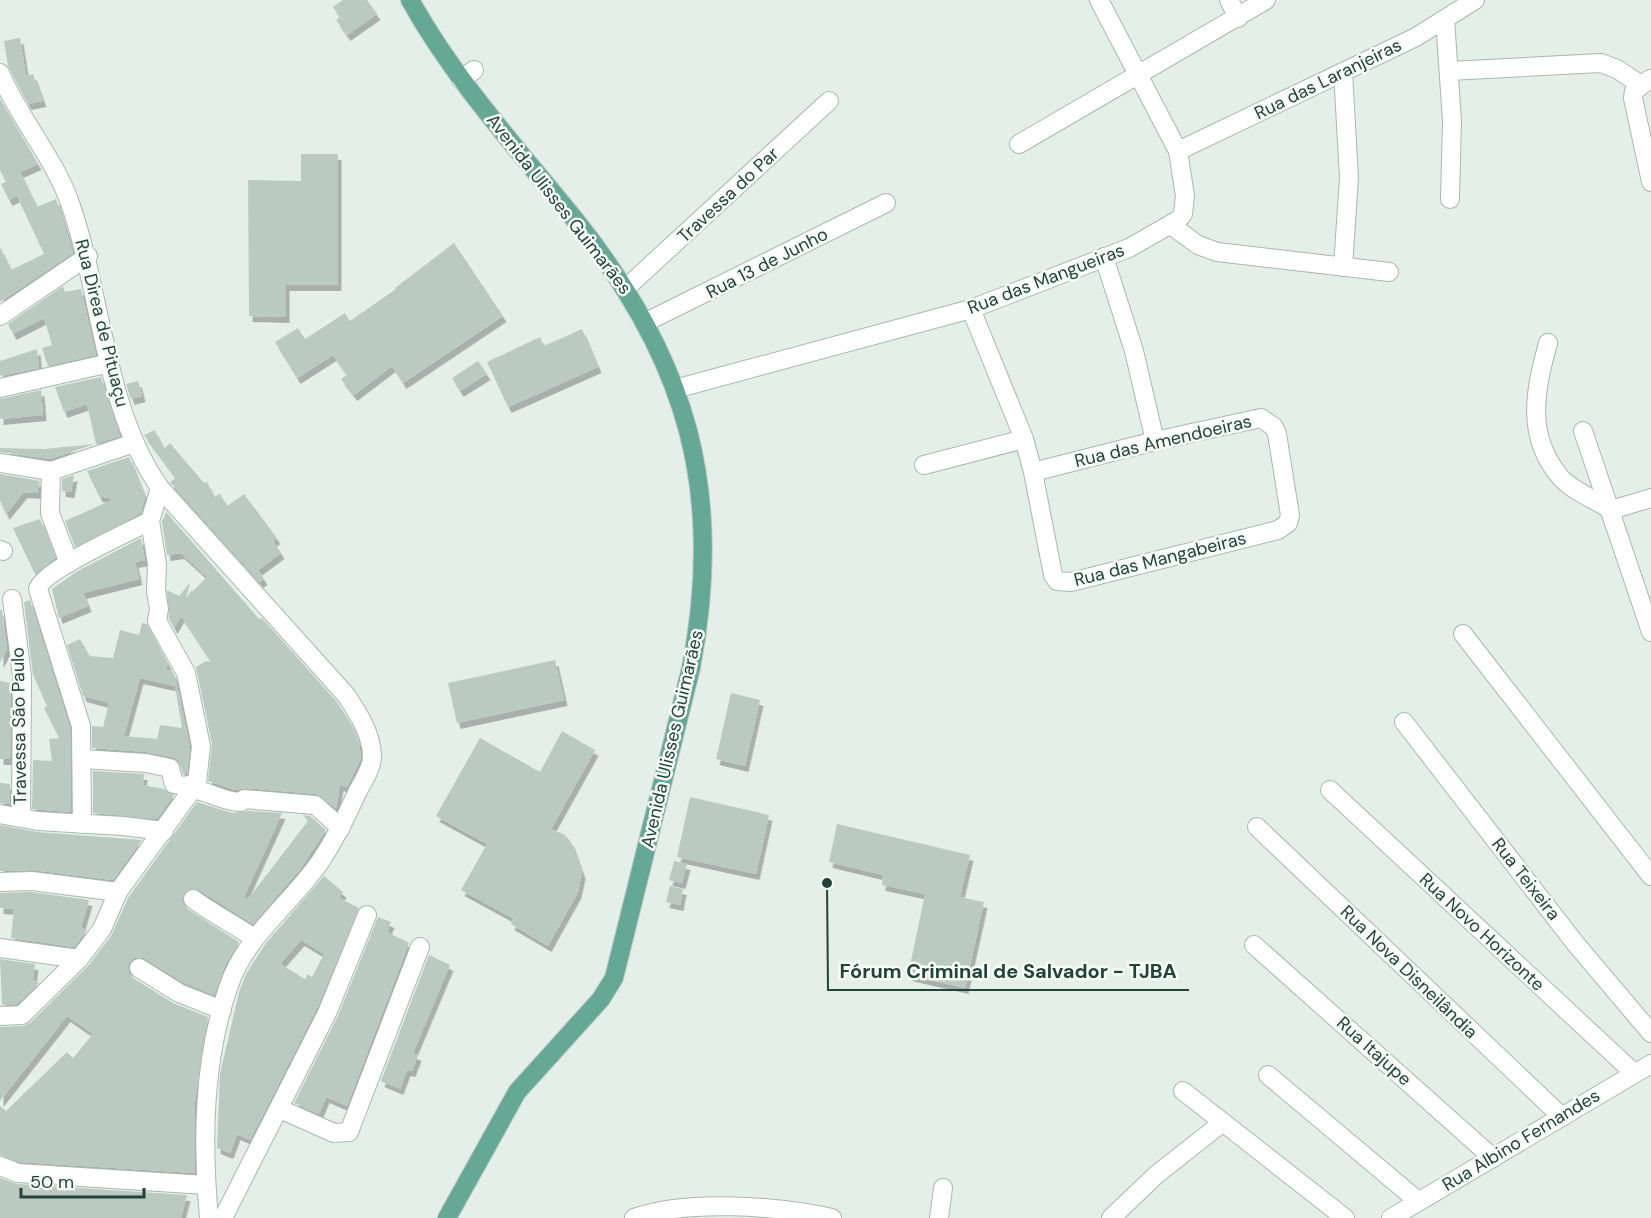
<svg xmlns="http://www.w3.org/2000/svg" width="1651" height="1218" viewBox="0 0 1651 1218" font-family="'DM Sans',sans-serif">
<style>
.building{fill:#bacac3;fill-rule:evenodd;filter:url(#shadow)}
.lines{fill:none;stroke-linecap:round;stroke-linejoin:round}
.minor-casing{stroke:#a7b8b2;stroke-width:20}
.major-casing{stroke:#c1cac8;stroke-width:20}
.minor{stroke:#fff;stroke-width:18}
.major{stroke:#66a896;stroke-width:18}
.labels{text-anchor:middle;stroke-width:5;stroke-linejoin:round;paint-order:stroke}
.street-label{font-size:18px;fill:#22433a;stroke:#f6fbf8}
.leader{fill:none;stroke:#22433a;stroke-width:2}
.callout-dot{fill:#22433a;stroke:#f6fbf8;stroke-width:2}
.callout-label{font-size:20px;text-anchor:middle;font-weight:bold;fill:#22433a;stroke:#f6fbf8;stroke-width:5;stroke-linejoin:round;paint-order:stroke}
</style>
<defs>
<filter id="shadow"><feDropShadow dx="3.5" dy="6" stdDeviation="0" flood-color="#0004"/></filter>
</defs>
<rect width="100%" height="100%" fill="#e5efea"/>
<g class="building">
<path d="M343,0H367L377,14L347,35L336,20L340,17L333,7Z"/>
<path d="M20,38L26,76L33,74L43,101L28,104L8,66L4,41Z"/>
<path d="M0,99L38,164L20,172L37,207L56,199L73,253L0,302V247L11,270L44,254L17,196L9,200L1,184L6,182L0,170Z"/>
<path d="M301,154H338V285H286V317L249,316L248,180L301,181Z"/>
<path d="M454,243L503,316L403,383L392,366L354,395L341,379L347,375L333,355L297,378L275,342L298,328L305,339L345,313L350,321L396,289L395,288Z"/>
<path d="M63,286L65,292L81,289L96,355L48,366L42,348L52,345L44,318L13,334L8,324Z"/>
<path d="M582,329L598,367L508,407L487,362L540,337L544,346Z"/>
<path d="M37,349L39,368L0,376V361Z"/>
<path d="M478,361L487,374L460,391L452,378Z"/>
<path d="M101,377L120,436L96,444L87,404L64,412L55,387Z"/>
<path d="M138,381L142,396L131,399L126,384Z"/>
<path d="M41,390L43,415L0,419V399Z"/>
<path d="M155,430L164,449L170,443L204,483L207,482L214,497L220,494L227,506L244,494L277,538L273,541L281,553L258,570L264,579L260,582L170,482L176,478L144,435Z"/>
<path d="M95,444L50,459L0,452V448L44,449Z"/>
<path d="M129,457L145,497L141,513L75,547L65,521L114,499L99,496L87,471Z"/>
<path d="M0,474L40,481L39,488H37L39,493L24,492L6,514L0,501Z"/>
<path d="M74,475L71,492L62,491V479Z"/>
<path d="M166,512L259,619L262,618L337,702L350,722L359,743L361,758L347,787L340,785L336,808L316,794L245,788L235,790L208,781L212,744L196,667L206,661L211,662L181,616L174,628L169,619L167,590L179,596L190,583L186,598L207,577L181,553L167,555L162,522Z"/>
<path d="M40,519L55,558L35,574L13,528Z"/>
<path d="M141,538L145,560L135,562L139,579L83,593L88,606L59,618L52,589L76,572Z"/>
<path d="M30,600L70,728L71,812L32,809L33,760L52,761L49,739L59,738L44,708L47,706L33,675L24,602Z"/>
<path d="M0,610H2L7,650L0,662Z"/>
<path d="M142,623L147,624L168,664L166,670L172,671L175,677L190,747L187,774H183L178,760L172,757L147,752L92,748V726L103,727L109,703L83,696L67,645L80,639L89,656L113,658L120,630L139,635ZM140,678L175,686L182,728L160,725L157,739L124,736Z"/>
<path d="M555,660L564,700L457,723L448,683Z"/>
<path d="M0,681L11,683L10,759H0Z"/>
<path d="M731,693L760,700L745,766L716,759Z"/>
<path d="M562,731L595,750L551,829L565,835L571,842L582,873L578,892L548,946L511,924L514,919L461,890L487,844L436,816L480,738L540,772Z"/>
<path d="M93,771L144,774L143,785L164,789L174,795L157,819L93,813Z"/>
<path d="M0,783L10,784V804L0,803Z"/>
<path d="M690,797L769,815L756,874L677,857Z"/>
<path d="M197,802L232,813L248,811L282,813L244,897L248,899L308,821L303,815L310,816L326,830L301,868L253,924L199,890L189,889L184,893L183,903L186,908L239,942L225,965L214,995L184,983L144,958H134L129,963V973L133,978L173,1003L208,1017L195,1101V1173L20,1162L0,1155V1106L6,1111L67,1052L73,1058L93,1034L67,1016L0,1101V1027L23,1026L30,1023L88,966L111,936L128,898Z"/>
<path d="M837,824L970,855L960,897L984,902L965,988L908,975L925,894L882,885L883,875L829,862Z"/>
<path d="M0,825L37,832L142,840L113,880L33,870L0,871Z"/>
<path d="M674,861L687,864L682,883L669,880Z"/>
<path d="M324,876L343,892L339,898L359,908L317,1008L250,1140L237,1134L230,1153L217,1148L220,1074L239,992L246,974L266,943ZM301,940L324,954L312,977L308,974L305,979L280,964Z"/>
<path d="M670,886L683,889L680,905L666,902Z"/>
<path d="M31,892L89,900L81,928L87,930L74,947L11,938L14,909L0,908V893Z"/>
<path d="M378,917L391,922L387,932L409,943L347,1106L326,1097L319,1114L294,1103L337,1018Z"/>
<path d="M429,955L450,965L413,1053L418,1055L412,1071L407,1070L400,1089L381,1081Z"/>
<path d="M0,959L35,964L33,980L39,983L17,1004L2,1005Z"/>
<path d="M0,1178L17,1184L187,1195L181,1218H0Z"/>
</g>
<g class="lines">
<g class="minor-casing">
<g id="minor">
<path d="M1229,0L1238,18"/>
<path d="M1445,19L1452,121L1450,199"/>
<path d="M1449,71L1601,63L1617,69L1641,85"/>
<path d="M0,73C19,119 55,158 71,206C102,296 104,408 160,488L346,695C358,713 372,734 372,757C372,769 361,784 356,795C346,817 335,839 322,859C292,904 245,935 228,988C203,1061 202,1141 209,1218"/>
<path d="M1650,79L1634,91L1633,98L1651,182"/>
<path d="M461,80L474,70"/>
<path d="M1019,144L1266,0"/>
<path d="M1178,151L1416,37L1475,0"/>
<path d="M1172,226L1198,245L1217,252L1389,272"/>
<path d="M1104,257L1134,351L1155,441"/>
<path d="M1343,267L1349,178L1343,72"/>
<path d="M626,288L829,101"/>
<path d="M971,309L1024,439L1033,472L1053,575L1057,581L1071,582L1278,530L1288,523L1290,515L1277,434L1274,427L1261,418L1155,441L1033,472"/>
<path d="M0,316L88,256"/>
<path d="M646,322L886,203"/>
<path d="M1548,343C1535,391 1525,436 1561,478C1573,491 1596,500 1611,510L1651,498"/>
<path d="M0,388L110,363"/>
<path d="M675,389L971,309L1129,248L1178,220L1183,214L1185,196L1178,151L1099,0"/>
<path d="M1583,431L1651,632"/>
<path d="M0,463L51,471L134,443"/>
<path d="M924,465L1024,439"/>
<path d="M51,471L50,513L69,563"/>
<path d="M0,550L3,551"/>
<path d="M12,599L22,676L21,817"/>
<path d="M1463,634L1651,876"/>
<path d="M1404,722L1575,943L1651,1033"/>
<path d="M82,759L146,763L170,768L174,784L185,786L197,783"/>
<path d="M190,789C209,790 221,802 241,802L244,799L315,805L341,828"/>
<path d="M1330,790L1634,1073"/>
<path d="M0,814L38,821L123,826L164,831"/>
<path d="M82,824L81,726L38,589C43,570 129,532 150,521"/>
<path d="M1257,827L1562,1117"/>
<path d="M0,882L32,881L118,892"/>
<path d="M193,899C213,914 234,924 254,938"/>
<path d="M1254,945L1493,1158"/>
<path d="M0,948L79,959"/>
<path d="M139,968L179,993L222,1010"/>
<path d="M0,1016L22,1015L79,959L102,929L118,892L197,783L201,746L186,673L157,621L159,609L156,591L157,564L150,521L160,488"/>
<path d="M1268,1075L1418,1201"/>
<path d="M1183,1091L1345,1218"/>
<path d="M280,1109L334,1133L349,1132L420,947"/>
<path d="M0,1166L18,1173L206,1185"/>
<path d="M223,1218L327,1013L367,915"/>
<path d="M634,1218C688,1199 777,1206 832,1218"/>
<path d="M939,1218L943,1188"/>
<path d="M1111,1218L1156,1175L1222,1123"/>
<path d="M1391,1218L1651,1064"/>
</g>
</g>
<g class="major-casing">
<path id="major" d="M410,0C455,81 518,149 576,221C687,360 725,491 691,668L614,978L601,999L517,1092L447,1218"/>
</g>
<use href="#minor" class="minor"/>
<use href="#major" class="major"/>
</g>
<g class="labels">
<g class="street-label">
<text transform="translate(1328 79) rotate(-26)" y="6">Rua das Laranjeiras</text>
<text transform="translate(728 195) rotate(-43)" y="6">Travessa do Par</text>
<text transform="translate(559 204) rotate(52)" y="6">Avenida Ulisses Guimarães</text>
<text transform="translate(767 263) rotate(-27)" y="6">Rua 13 de Junho</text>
<text transform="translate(1046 279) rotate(-21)" y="6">Rua das Mangueiras</text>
<text transform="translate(102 323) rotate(76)" y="6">Rua Direa de Pituaçu</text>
<text transform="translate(1163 441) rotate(-13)" y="6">Rua das Amendoeiras</text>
<text transform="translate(1160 559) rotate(-14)" y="6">Rua das Mangabeiras</text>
<text transform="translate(19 726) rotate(-91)" y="6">Travessa São Paulo</text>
<text transform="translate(672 739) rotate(-77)" y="6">Avenida Ulisses Guimarães</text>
<text transform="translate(1526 879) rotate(52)" y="6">Rua Teixeira</text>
<text transform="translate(1482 932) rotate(43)" y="6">Rua Novo Horizonte</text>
<text transform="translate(1409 972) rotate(44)" y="6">Rua Nova Disneilândia</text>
<text transform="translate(1374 1051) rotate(42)" y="6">Rua Itajupe</text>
<text transform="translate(1521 1140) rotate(-31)" y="6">Rua Albino Fernandes</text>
</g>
</g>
<path class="leader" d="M827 883L828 990H1189"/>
<circle class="callout-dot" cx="827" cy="883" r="6"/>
<g class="callout-label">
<text x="1008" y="978">Fórum Criminal de Salvador - TJBA</text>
</g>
<path d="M21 1188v9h123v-9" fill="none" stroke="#22433a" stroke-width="3"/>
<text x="30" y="1188" font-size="18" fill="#22433a" stroke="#f6fbf8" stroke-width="4.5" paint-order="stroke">50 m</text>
</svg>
